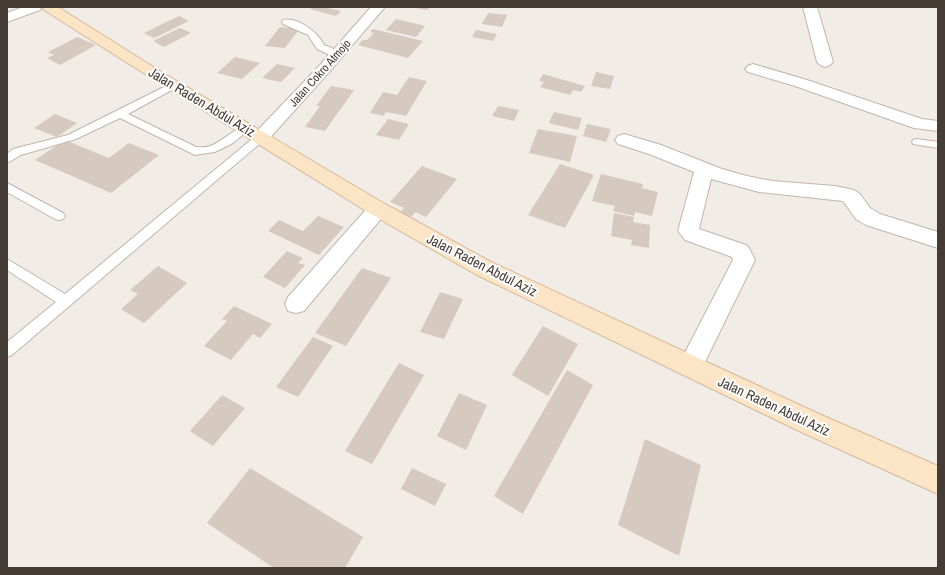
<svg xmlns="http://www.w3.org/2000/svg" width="945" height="575" viewBox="0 0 945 575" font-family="'Archivo Narrow',sans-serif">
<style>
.building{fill:#d6c9bf}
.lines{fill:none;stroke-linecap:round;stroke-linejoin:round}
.service-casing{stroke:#c0b5ac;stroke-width:2}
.minor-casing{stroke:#c0b5ac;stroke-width:2}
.tertiary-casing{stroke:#c0b5ac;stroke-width:2}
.secondary-casing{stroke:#d3b99a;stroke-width:2}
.service{fill:#fff;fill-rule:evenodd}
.minor{fill:#fff;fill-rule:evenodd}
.tertiary{fill:#fff;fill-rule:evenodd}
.secondary{fill:#fce5c6;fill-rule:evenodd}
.labels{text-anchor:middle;stroke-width:4;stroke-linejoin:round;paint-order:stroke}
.far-street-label{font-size:12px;fill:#453c36;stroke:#fff}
.street-label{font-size:14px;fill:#453c36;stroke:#fff}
</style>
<rect width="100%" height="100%" fill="#f2ece6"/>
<g class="building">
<path d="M313,7H323L341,11L336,16L310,9Z"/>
<path d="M410,7H430L427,10Z"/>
<path d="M488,13L507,15L502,27L482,24Z"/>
<path d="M179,16L189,21L154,38L144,33Z"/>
<path d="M396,19L425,26L416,37L386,30Z"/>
<path d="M280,27L299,29L285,48L265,46Z"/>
<path d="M180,28L191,33L164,47L153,41Z"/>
<path d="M373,29L423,41L408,58L358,45L363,40H367L374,33L370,32Z"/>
<path d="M476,30L497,34L493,41L472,37Z"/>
<path d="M77,37L96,45L60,65L47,58L54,55L48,52Z"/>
<path d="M235,57L247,60L260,63L242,79L217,73Z"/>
<path d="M277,64L295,68L281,82L262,78Z"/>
<path d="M596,72L614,76L610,89L591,86Z"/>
<path d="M543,74L585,86L581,92L573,90L570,95L540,87L544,82L539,81Z"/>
<path d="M409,77L427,81L406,116L386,112L384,116L370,113L383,92L397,95Z"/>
<path d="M331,86L354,90L325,131L305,127L320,106H316Z"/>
<path d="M498,106L519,110L514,121L492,116Z"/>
<path d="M554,112L582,118L578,130L549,123Z"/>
<path d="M55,114L77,123L57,137L34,128Z"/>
<path d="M388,119L409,124L399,140L376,135Z"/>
<path d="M587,124L611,129L606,142L583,136Z"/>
<path d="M538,129L577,136L570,162L529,153Z"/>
<path d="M65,140L109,158L129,143L159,155L111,193L35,160Z"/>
<path d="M560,164L594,175L565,228L528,215Z"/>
<path d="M422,166L457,179L426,217L415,212L411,217L401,212L404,208L390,202Z"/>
<path d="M601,174L643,184L642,188L658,192L652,216L635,212L634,216L613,211L615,206L592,201Z"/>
<path d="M614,213L634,217L633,222L650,225L649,248L631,245L632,240L611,236Z"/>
<path d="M318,216L344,227L319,255L268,231L279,220L303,231Z"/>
<path d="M287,251L303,258L298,263L305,265L285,288L263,277Z"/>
<path d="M158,266L187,283L144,323L121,309L138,294L130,290Z"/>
<path d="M362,268L391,278L346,346L315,333Z"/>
<path d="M440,292L463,299L444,339L420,332Z"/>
<path d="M234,306L272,324L260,338L253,334L231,360L204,346L227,321L222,319Z"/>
<path d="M543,326L578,344L548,396L512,375Z"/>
<path d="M313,337L333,346L298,397L276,387Z"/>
<path d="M399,363L424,375L372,464L345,451Z"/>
<path d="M567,370L593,385L523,514L494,496Z"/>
<path d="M459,393L487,405L466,450L437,436Z"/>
<path d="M222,395L245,408L213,446L190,431Z"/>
<path d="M645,439L701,465L679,556L618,525Z"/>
<path d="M250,468L363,537L345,568H274L207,523Z"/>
<path d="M412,468L446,484L435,506L401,489Z"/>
</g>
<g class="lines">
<g class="service-casing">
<g id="service">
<path d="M283,20C298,17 318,32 324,45L332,48L341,55L340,57H334L317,49L308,35L283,24L282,22Z"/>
<path d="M174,82L177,83L179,85L177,87L128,114L196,147C201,147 206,148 210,146C221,143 240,123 250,126L251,128L233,143L215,152L195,155L120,118L76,139L21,155L7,163V154L13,149L68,135Z"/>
<path d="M261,134L265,135L266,137L265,139L12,355L7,357V342L56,302L7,270V259L65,294L257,135Z"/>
<path d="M917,139L938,142V148L913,144L912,142L913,140Z"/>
<path d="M7,183L63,213L65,216L63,219L59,220L55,219L7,192Z"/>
</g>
</g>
<g class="minor-casing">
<g id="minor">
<path d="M23,7H42L40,10L7,22V13Z"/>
<path d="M803,7H817L833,62L830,65L825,67L820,65L817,62Z"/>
<path d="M753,64L807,80L922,119L938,121V131L914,128L795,86L748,72L745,69L748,66Z"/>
<path d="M624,134L661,145L722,169L747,176L772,181L835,186L854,190L860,194L870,208L880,214L938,232V248L866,225L856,219L843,201L759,192L711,179L699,229L746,245L749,248L755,260L699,374L690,377L681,374L678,366L733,260L732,257L685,240L678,231L694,172L649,154L618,144L615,140L618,136Z"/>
<path d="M378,202L385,204L388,209L385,214L304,311L296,313L288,311L285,304L288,297L371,204Z"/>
</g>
</g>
<g class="tertiary-casing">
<path id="tertiary" d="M371,7H385L330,71L267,141L261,143L255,141L252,137L255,133L320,65Z"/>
</g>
<g class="secondary-casing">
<path id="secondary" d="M42,7H58L155,68L385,204L491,262L817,413L938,466V494L799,431L475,274L371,214L145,74L44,10Z"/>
</g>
<use href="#service" class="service"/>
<use href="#minor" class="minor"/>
<use href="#tertiary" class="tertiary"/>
<use href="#secondary" class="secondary"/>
</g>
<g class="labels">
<g class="far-street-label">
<text transform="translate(320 73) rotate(-48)" y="4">Jalan Cokro Atmojo</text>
</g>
<g class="street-label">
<text transform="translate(202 102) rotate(31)" y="5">Jalan Raden Abdul Aziz</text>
<text transform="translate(482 265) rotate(27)" y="5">Jalan Raden Abdul Aziz</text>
<text transform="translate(774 406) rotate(25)" y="5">Jalan Raden Abdul Aziz</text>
</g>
</g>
<rect width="945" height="575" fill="none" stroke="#453c36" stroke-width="16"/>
</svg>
